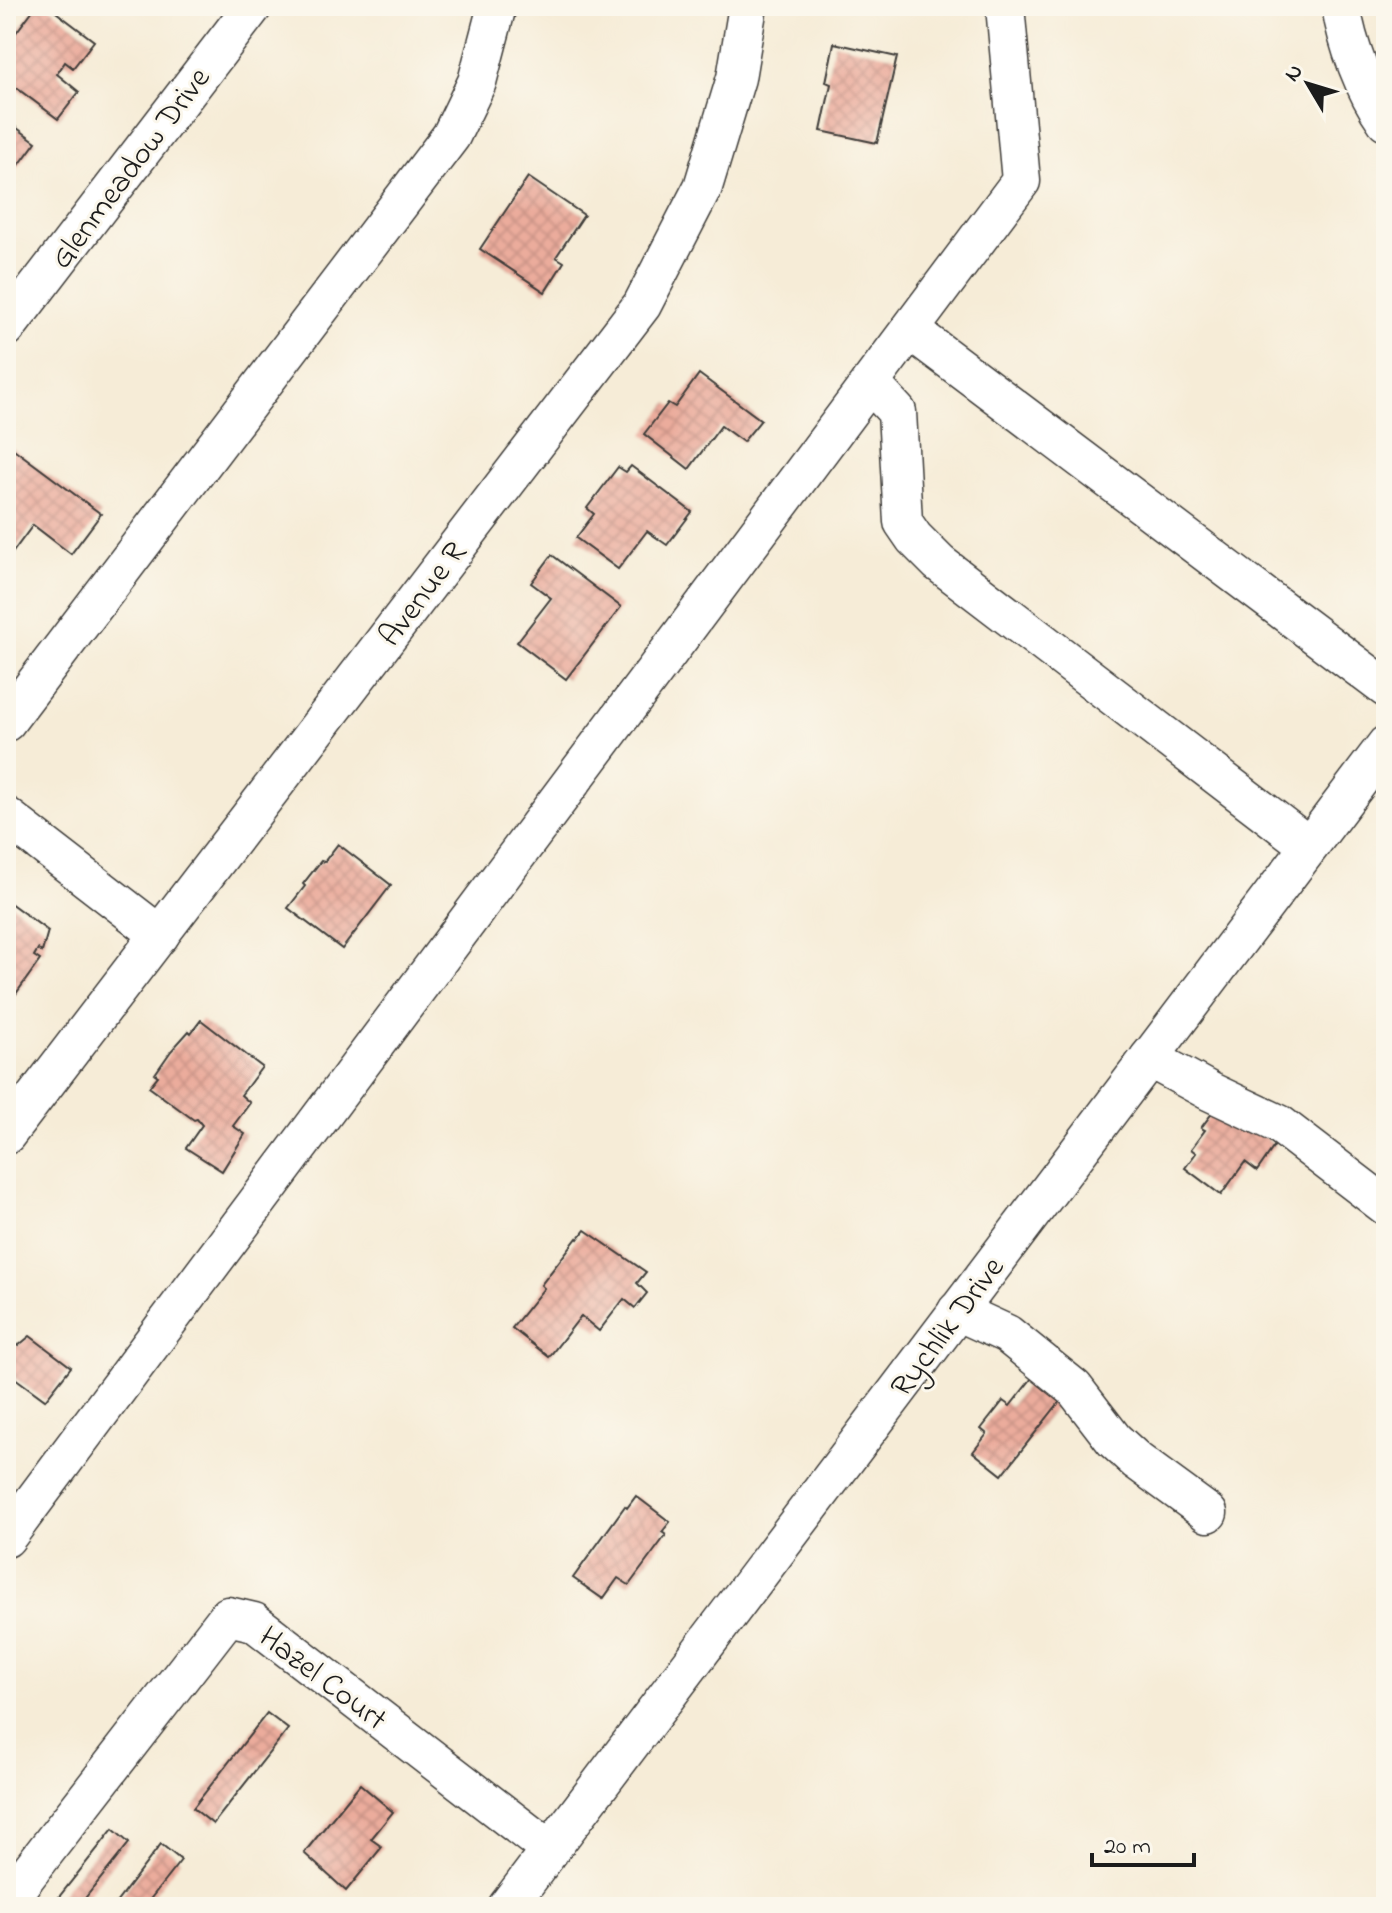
<svg xmlns="http://www.w3.org/2000/svg" width="1392" height="1913" viewBox="0 0 1392 1913" font-family="'Indie Flower',sans-serif">
<style>
.building{fill:url(#building-cross-hatch)}
.lines{fill:none;stroke-linecap:round;stroke-linejoin:round}
.minor-casing{stroke:#3d3b38;stroke-width:41}
.minor{stroke:#fff;stroke-width:38}
.labels{text-anchor:middle;stroke-width:6;stroke-linejoin:round;paint-order:stroke}
.street-label{font-size:32px;fill:#1c1c1c;stroke:#fbf7ec}
</style>
<defs>
<pattern id="building-cross-hatch" width="8" height="8" patternUnits="userSpaceOnUse" patternTransform="scale(2)"><rect width="8" height="8" fill="#ebac9c"/><path d="M0 0l8 8M0 8l8-8" fill="none" stroke="#c99386"/></pattern>
</defs>
<rect width="100%" height="100%" fill="#fbf7ec"/>
<filter id="ink" filterUnits="userSpaceOnUse"><feTurbulence type="fractalNoise" baseFrequency=".0125" numOctaves="2"/><feDisplacementMap in="SourceGraphic" scale="16" xChannelSelector="R" yChannelSelector="G"/><feConvolveMatrix kernelMatrix="1 2 1 2 8 2 1 2 1" color-interpolation-filters="sRGB"/></filter>
<filter id="wash" filterUnits="userSpaceOnUse"><feTurbulence type="fractalNoise" baseFrequency=".006" numOctaves="4" result="noise"/><feDisplacementMap in="SourceGraphic" scale="32" xChannelSelector="R" yChannelSelector="G"/><feGaussianBlur stdDeviation="1.8" result="paint"/><feColorMatrix in="noise" values="0 0 0 0 0 0 0 0 0 0 0 0 0 0 0 0 0 1.4 0 .05"/><feComposite in="paint" operator="in"/></filter>
<g filter="url(#wash)">
<rect width="100%" height="100%" fill="#f6ecd7"/>
<g id="blocks">
<g class="building">
<path d="M36,6H48L94,41L73,68L65,62L57,74L79,92L58,119L6,80V46Z"/>
<path d="M834,43L897,57L877,143L821,131L831,84L826,82Z"/>
<path d="M6,120L36,142L8,180L6,178Z"/>
<path d="M528,177L584,215L556,257L564,262L545,292L480,249Z"/>
<path d="M699,374L761,420L743,442L721,426L689,469L644,434L668,403L675,407Z"/>
<path d="M11,447L101,514L71,554L33,525L10,556L6,553V454Z"/>
<path d="M631,466L692,512L667,545L647,531L618,569L576,538L594,514L587,508L618,467L626,472Z"/>
<path d="M552,555L621,607L566,679L517,642L551,598L531,583Z"/>
<path d="M338,844L391,885L342,949L288,908L305,886L303,884L321,861L324,862Z"/>
<path d="M6,900L48,931L42,952L38,949L34,956L40,960L10,1002L6,999Z"/>
<path d="M201,1020L262,1067L241,1095L250,1103L233,1126L245,1134L222,1171L186,1148L202,1125L197,1119L194,1120L149,1087L158,1076L155,1074L171,1051L189,1031L191,1033Z"/>
<path d="M1219,1104L1275,1145L1257,1171L1245,1162L1221,1195L1185,1168L1196,1153L1191,1149L1205,1130L1201,1128Z"/>
<path d="M585,1230L646,1272L637,1283L647,1293L635,1308L624,1299L599,1331L581,1316L549,1357L512,1328L544,1288L541,1285L577,1238L578,1239Z"/>
<path d="M6,1335L18,1346L30,1336L71,1367L45,1400L15,1378L6,1389Z"/>
<path d="M1036,1373L1065,1395L1002,1475L973,1452L987,1434L981,1429L1003,1401L1010,1406Z"/>
<path d="M636,1496L670,1522L662,1532L666,1535L629,1585L618,1578L603,1599L573,1578L625,1506L627,1508Z"/>
<path d="M267,1713L288,1729L213,1824L193,1808Z"/>
<path d="M360,1784L393,1812L371,1839L382,1847L346,1891L304,1853Z"/>
<path d="M113,1829L129,1843L78,1907H51Z"/>
<path d="M161,1844L181,1860L144,1907H113Z"/>
</g>
</g>
</g>
<g filter="url(#ink)">
<use href="#blocks" fill-opacity="0" stroke="#3d3b38" stroke-width="2"/>
<g class="lines">
<g class="minor-casing">
<g id="minor">
<path d="M1341,6C1347,44 1364,90 1386,121"/>
<path d="M6,328L253,6"/>
<path d="M910,330L1386,688"/>
<path d="M870,383L897,412L903,522L914,538L939,563L1309,846"/>
<path d="M6,722L451,136L477,82L497,6"/>
<path d="M6,816L160,935"/>
<path d="M1149,1058L1211,1092L1279,1124L1386,1206"/>
<path d="M6,1135L642,305L703,187L736,78L748,6"/>
<path d="M957,1311L1007,1334L1074,1388L1114,1440L1137,1461L1208,1513"/>
<path d="M6,1538L1021,181L1005,6"/>
<path d="M6,1902L228,1616L254,1622L550,1850"/>
<path d="M507,1907L1386,745"/>
</g>
</g>
<use href="#minor" class="minor"/>
</g>
</g>
<g class="labels">
<g class="street-label">
<text transform="translate(129 167) rotate(-53)" y="11">Glenmeadow Drive</text>
<text transform="translate(421 593) rotate(-53)" y="11">Avenue R</text>
<text transform="translate(946 1326) rotate(-53)" y="11">Rychlik Drive</text>
<text transform="translate(324 1677) rotate(37)" y="11">Hazel Court</text>
</g>
</g>
<rect width="1392" height="1913" fill="none" stroke="#fbf7ec" stroke-width="32"/>
<g transform="translate(1308 84) rotate(308)" stroke="#fbf7ec" stroke-width="6" paint-order="stroke">
<path d="M0-6L14 30L0 20L-14 30Z" fill="#1c1c1c"/>
<text y="-12" font-size="22" font-weight="bold" text-anchor="middle" fill="#1c1c1c">N</text>
</g>
<path d="M1092 1853v12h102v-12" fill="none" stroke="#1c1c1c" stroke-width="4"/>
<text x="1104" y="1853" font-size="24" fill="#1c1c1c" stroke="#fbf7ec" stroke-width="6" paint-order="stroke">20 m</text>
</svg>
